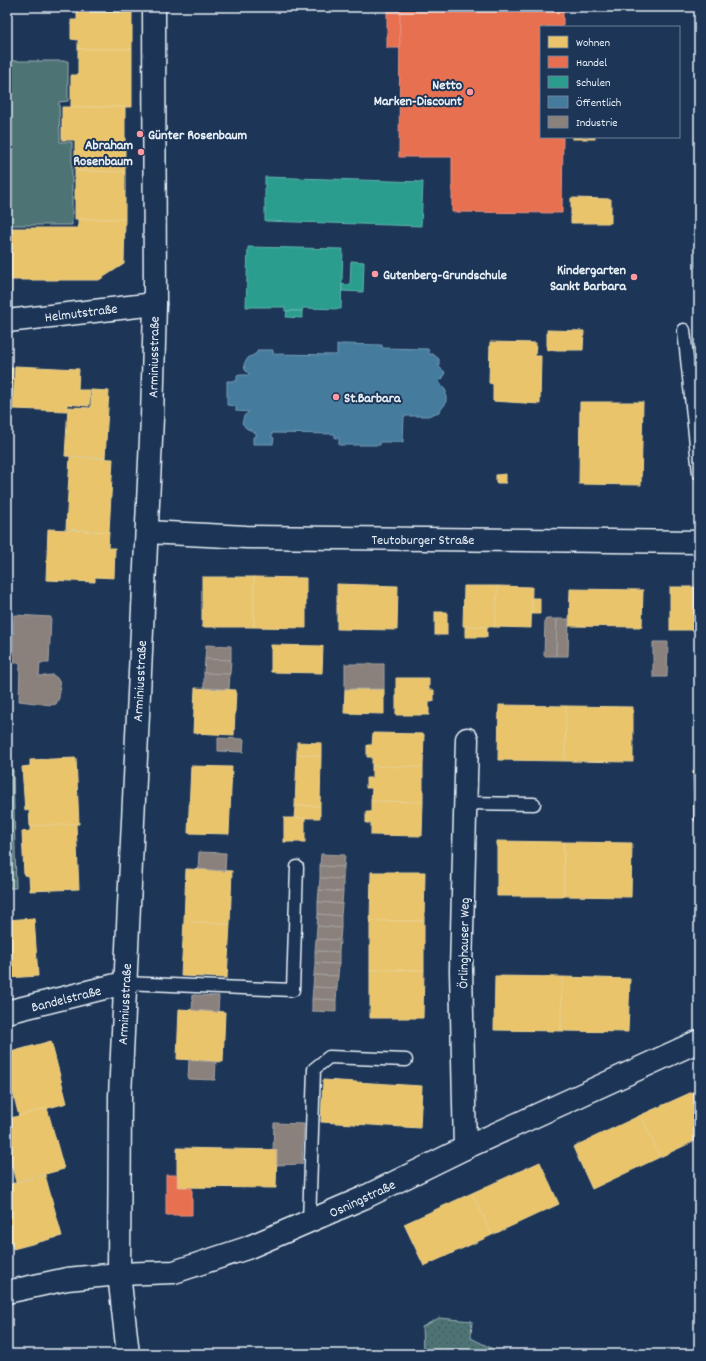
<svg xmlns="http://www.w3.org/2000/svg" width="706" height="1361" viewBox="0 0 706 1361" font-family="Dekko,sans-serif">
<style>
.green{fill:#4d7375;stroke:#9ab2b6}
.park{fill:url(#park-dots);stroke:#9ab2b6}
.homes{fill:#e9c46a;stroke:#e9d295}
.shops{fill:#e76f51;stroke:#e79683}
.schools{fill:#2a9d8f;stroke:#63b6ae}
.public{fill:#457b9d;stroke:#769eb8}
.industry{fill:#8a817c;stroke:#a6a3a1}
.lines{fill:none;stroke-linecap:round;stroke-linejoin:round}
.lane-casing{stroke:#e8f1f8;stroke-width:15}
.street-casing{stroke:#e8f1f8;stroke-width:25}
.secondary-casing{stroke:#e8f1f8;stroke-width:25}
.lane{stroke:#1d3557;stroke-width:12}
.street{stroke:#1d3557;stroke-width:22}
.secondary{stroke:#1d3557;stroke-width:22}
.poi-dot{fill:#ff9aa2;stroke:#1d3557;stroke-width:1.5}
.labels{text-anchor:middle;stroke-width:4;stroke-linejoin:round;paint-order:stroke}
.poi-label{font-size:14px;font-weight:bold;fill:#e8f1f8;stroke:#1d3557;text-anchor:end}
.street-label{font-size:14px;fill:#e8f1f8;stroke:#1d3557}
</style>
<defs>
<pattern id="park-dots" width="8" height="8" patternUnits="userSpaceOnUse"><rect width="8" height="8" fill="#4d7375"/><path d="M2 2h.1M6 6h.1" fill="none" stroke="#495b5d" stroke-width="1.8" stroke-linecap="round"/></pattern>
</defs>
<rect width="100%" height="100%" fill="#1d3557"/>
<filter id="ink" filterUnits="userSpaceOnUse"><feTurbulence type="fractalNoise" baseFrequency=".025" numOctaves="2"/><feDisplacementMap in="SourceGraphic" scale="8" xChannelSelector="R" yChannelSelector="G"/><feConvolveMatrix kernelMatrix="1 2 1 2 8 2 1 2 1" color-interpolation-filters="sRGB"/></filter>
<g filter="url(#ink)">
<path class="green" d="M7,61H68V101L59,102L60,142H72V225H7Z"/>
<g class="park">
<path d="M13,770L16,888H7V771Z"/>
<path d="M439,1318L472,1321L471,1338L497,1351L496,1354H425L423,1351L422,1327Z"/>
</g>
<g class="homes">
<path d="M77,7H132V49H78V40L71,39V20H77Z"/>
<path d="M78,49H132V107H71V75H78Z"/>
<path d="M62,107H125V172L75,171V140H62Z"/>
<rect x="572" y="137" width="23" height="2"/>
<path d="M75,171L125,172V219H75Z"/>
<path d="M571,198L611,199V223H571Z"/>
<path d="M78,219H125L124,264L99,280H11V294H7V228H78Z"/>
<path d="M547,330L584,331L583,350H547Z"/>
<path d="M490,342L536,343L535,356H541L540,404L493,401V384L489,383Z"/>
<path d="M15,366L79,369L78,390H90L89,406L67,404V411L13,409Z"/>
<path d="M7,368H13L11,413H7Z"/>
<path d="M91,390L109,391L105,458L65,456L68,407L91,408Z"/>
<path d="M580,402H643L641,485L579,484Z"/>
<path d="M70,457L113,459L109,532L66,529Z"/>
<path d="M506,474V483H496V475Z"/>
<path d="M48,529L109,532L108,548H115L114,578L95,577V582L46,580Z"/>
<rect x="202" y="577" width="52" height="50"/>
<path d="M254,577L306,578V628L254,627Z"/>
<path d="M337,584L398,586L397,630L337,629Z"/>
<path d="M464,586H498L495,627L463,626Z"/>
<path d="M498,586L532,587L531,628L495,627Z"/>
<rect x="670" y="587" width="29" height="43"/>
<path d="M570,589L643,590L642,627L569,626Z"/>
<path d="M532,598H540V614H531Z"/>
<rect x="435" y="612" width="12" height="23"/>
<path d="M465,626L487,627V637H465Z"/>
<path d="M271,645L323,646L322,673L271,672Z"/>
<path d="M396,678H429V690H434V701H429V715H396Z"/>
<path d="M195,688L236,690L234,735L193,733Z"/>
<path d="M345,689H384V714L344,713Z"/>
<path d="M499,705L566,706L565,761L498,760Z"/>
<path d="M566,706L633,707V762L565,761Z"/>
<path d="M373,733L424,734L423,767L372,766V757H367V745H372Z"/>
<path d="M297,742L321,743V756L297,754Z"/>
<path d="M297,754L321,756L320,806H295Z"/>
<path d="M76,758L79,824L30,826L29,810L25,811L22,767L30,766V760Z"/>
<path d="M191,766L232,767L229,834L188,833Z"/>
<path d="M372,766L423,767V802L371,801L372,788H366V778H372Z"/>
<path d="M693,771H699V821H694Z"/>
<path d="M371,801L423,802L422,836L371,835V823H366V812H371Z"/>
<path d="M295,806H320V818H294Z"/>
<rect x="284" y="818" width="21" height="24"/>
<path d="M76,824L79,889L30,891L29,876L24,875L22,832L30,831V826Z"/>
<path d="M497,841L564,842V896H497Z"/>
<path d="M564,842L632,843L631,897L564,896Z"/>
<path d="M186,869L232,871L230,924L184,921Z"/>
<path d="M371,872H425L424,921H370Z"/>
<rect x="698" y="881" width="1" height="54"/>
<path d="M34,918L38,976L7,978V920Z"/>
<path d="M184,921L230,924L227,978L181,976Z"/>
<rect x="370" y="921" width="54" height="49"/>
<path d="M370,970H424L423,1018H370Z"/>
<path d="M495,976L562,977L561,1031L494,1030Z"/>
<path d="M562,977L630,979L628,1032L561,1031Z"/>
<path d="M179,1009L225,1012L223,1062L177,1059Z"/>
<path d="M51,1041L67,1103L19,1116L7,1071V1053Z"/>
<path d="M323,1080L422,1086L420,1128L321,1122Z"/>
<path d="M699,1089V1139L660,1157L641,1115Z"/>
<path d="M47,1108L64,1169L16,1182L7,1149V1119Z"/>
<path d="M641,1115L660,1157L592,1189L573,1147Z"/>
<path d="M177,1148L277,1150L276,1188L177,1187Z"/>
<path d="M540,1162L559,1204L492,1235L472,1193Z"/>
<path d="M45,1175L62,1236L13,1249L7,1225V1185Z"/>
<path d="M472,1193L492,1235L424,1266L404,1224Z"/>
</g>
<g class="shops">
<rect x="387" y="7" width="13" height="41"/>
<path d="M400,7H563V27H541V137H563L562,213L452,212V157H399Z"/>
<path d="M166,1175H177V1187L192,1188V1215H166Z"/>
</g>
<g class="schools">
<path d="M265,177L423,182L421,226L265,221Z"/>
<rect x="696" y="238" width="3" height="29"/>
<path d="M248,247L343,249L341,309L303,308L302,311H285V307H246Z"/>
<path d="M351,261L364,262L363,292L342,291V284L350,285Z"/>
<path d="M287,311H302V318L286,317Z"/>
</g>
<path class="public" d="M342,344L382,345V348L428,349L429,354H433L439,359V367L445,372L443,378L439,382L446,391V403L439,412L428,416H404L403,442H380V445H339V438H335V434L272,433V437L274,438L273,444H253V437H256V433L246,428L242,423L244,416L249,412L236,411V406L227,405V381H237V375H250L245,370L244,364L248,358L257,353V350H273V354L337,355V345Z"/>
<g class="industry">
<path d="M14,615L51,617L49,663H40L39,676L53,675L57,678L60,683L59,698L56,704L51,705L19,701L20,663H13Z"/>
<path d="M545,619H557L556,656H544Z"/>
<path d="M557,619H569L568,656H556Z"/>
<path d="M653,642H668L667,677H653Z"/>
<path d="M206,645L231,646V660L205,659Z"/>
<path d="M205,659L231,660L230,674L204,673Z"/>
<rect x="345" y="664" width="39" height="25"/>
<path d="M204,673L230,674L229,689L204,688Z"/>
<path d="M218,738L244,739L243,752L218,751Z"/>
<path d="M199,852L226,853L225,871L198,869Z"/>
<path d="M321,854L345,855L344,867L320,866Z"/>
<path d="M320,866L344,867L343,879L320,878Z"/>
<path d="M320,878L343,879V892L319,890Z"/>
<path d="M319,890L343,892L342,904L318,902Z"/>
<path d="M318,902L342,904L341,916L318,914Z"/>
<path d="M318,914L341,916V928L317,926Z"/>
<path d="M317,926L341,928L340,940L316,939Z"/>
<path d="M316,939L340,940L339,952L315,951Z"/>
<path d="M315,951L339,952V964L315,963Z"/>
<path d="M315,963L339,964L338,976L314,975Z"/>
<path d="M314,975L338,976L337,988L313,987Z"/>
<path d="M313,987L337,988L336,1000L312,999Z"/>
<path d="M193,995L219,996L218,1012L192,1010Z"/>
<path d="M312,999L336,1000V1012L312,1011Z"/>
<path d="M189,1060L216,1062L215,1080L188,1079Z"/>
<path d="M274,1123L304,1124L302,1164L277,1165V1150H273Z"/>
</g>
<g class="lines">
<g class="lane-casing">
<g id="lane">
<path d="M684,330L699,473"/>
<path d="M465,803L534,804"/>
<path d="M124,983L293,990L297,867"/>
<path d="M309,1223L314,1069L329,1057L406,1060"/>
</g>
</g>
<g class="street-casing">
<g id="street">
<path d="M7,321L155,304"/>
<path d="M147,532L246,537L699,542"/>
<path d="M7,1012L124,983"/>
<path d="M465,1148L461,970L467,739"/>
<path d="M7,1292L67,1279L119,1274L174,1272L247,1248L363,1198L465,1148L699,1041"/>
</g>
</g>
<g class="secondary-casing">
<path id="secondary" d="M128,1354L119,1274L120,1096L152,418L155,304L154,7"/>
</g>
<use href="#lane" class="lane"/>
<use href="#street" class="street"/>
<use href="#secondary" class="secondary"/>
</g>
</g>
<g class="poi-dot">
<circle cx="470" cy="92" r="4"/>
<circle cx="140" cy="134" r="4"/>
<circle cx="141" cy="152" r="4"/>
<circle cx="375" cy="274" r="4"/>
<circle cx="634" cy="277" r="4"/>
<circle cx="336" cy="397" r="4"/>
</g>
<g class="labels">
<g class="poi-label">
<text x="462" y="89">Netto<tspan x="462" dy="16">Marken-Discount</tspan></text>
<text x="148" y="139" text-anchor="start">Günter Rosenbaum</text>
<text x="133" y="149">Abraham<tspan x="133" dy="16">Rosenbaum</tspan></text>
<text x="626" y="274">Kindergarten<tspan x="626" dy="16">Sankt Barbara</tspan></text>
<text x="383" y="279" text-anchor="start">Gutenberg-Grundschule</text>
<text x="344" y="402" text-anchor="start">St.Barbara</text>
</g>
<g class="street-label">
<text transform="translate(81 312) rotate(-7)" y="5">Helmutstraße</text>
<text transform="translate(153 357) rotate(-89)" y="5">Arminiusstraße</text>
<text x="423" y="544">Teutoburger Straße</text>
<text transform="translate(139 681) rotate(-87)" y="5">Arminiusstraße</text>
<text transform="translate(463 943) rotate(-89)" y="5">Örlinghauser Weg</text>
<text transform="translate(66 998) rotate(-14)" y="5">Bandelstraße</text>
<text transform="translate(124 1004) rotate(-87)" y="5">Arminiusstraße</text>
<text transform="translate(362 1198) rotate(-25)" y="5">Osningstraße</text>
</g>
</g>
<rect width="706" height="1361" fill="none" stroke="#1d3557" stroke-width="24"/>
<rect x="12" y="12" width="682" height="1337" fill="none" stroke="#e8f1f8" stroke-width="1.5" filter="url(#ink)"/>
<rect x="540" y="26" width="140" height="112" fill="#1d3557" stroke="#6e8097"/>
<rect x="548" y="36" width="20" height="12" fill="#e9c46a" stroke="#6e8097"/>
<text x="576" y="46" font-size="12" fill="#e8f1f8">Wohnen</text>
<rect x="548" y="56" width="20" height="12" fill="#e76f51" stroke="#6e8097"/>
<text x="576" y="66" font-size="12" fill="#e8f1f8">Handel</text>
<rect x="548" y="76" width="20" height="12" fill="#2a9d8f" stroke="#6e8097"/>
<text x="576" y="86" font-size="12" fill="#e8f1f8">Schulen</text>
<rect x="548" y="96" width="20" height="12" fill="#457b9d" stroke="#6e8097"/>
<text x="576" y="106" font-size="12" fill="#e8f1f8">Öffentlich</text>
<rect x="548" y="116" width="20" height="12" fill="#8a817c" stroke="#6e8097"/>
<text x="576" y="126" font-size="12" fill="#e8f1f8">Industrie</text>
</svg>
